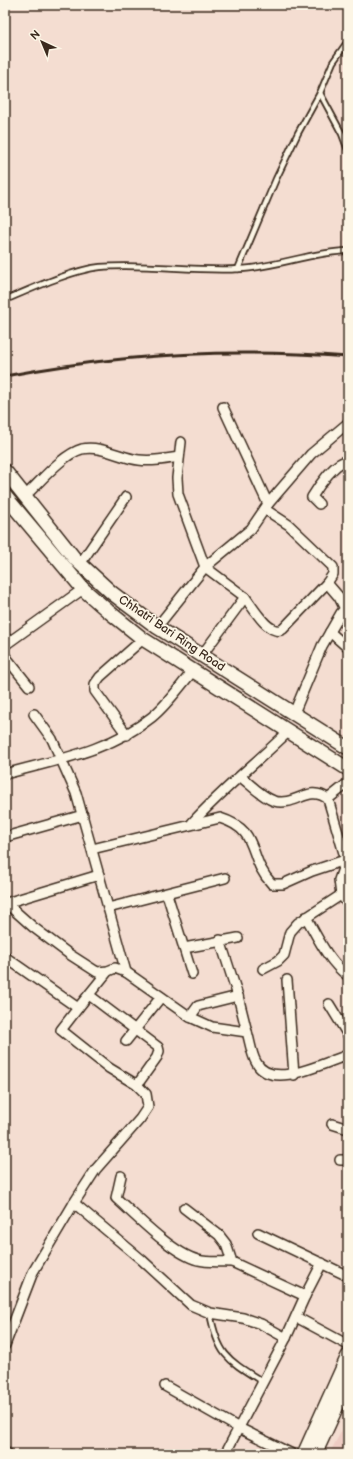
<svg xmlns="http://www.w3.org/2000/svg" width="353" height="1459" viewBox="0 0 353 1459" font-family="'Balsamiq Sans',sans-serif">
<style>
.built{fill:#eeccc3}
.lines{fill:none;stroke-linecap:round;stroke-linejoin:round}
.lane-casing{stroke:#3b2a1e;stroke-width:8}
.street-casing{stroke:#3b2a1e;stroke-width:12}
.secondary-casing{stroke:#3b2a1e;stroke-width:16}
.lane{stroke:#fcf5e5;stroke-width:4.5}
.street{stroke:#fcf5e5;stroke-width:9}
.secondary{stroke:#fcf5e5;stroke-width:13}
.rail{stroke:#3b2a1e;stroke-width:3}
.labels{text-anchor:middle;stroke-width:3.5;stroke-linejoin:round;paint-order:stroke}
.street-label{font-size:12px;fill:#3b2a1e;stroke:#fcf5e5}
</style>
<rect width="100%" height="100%" fill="#f4ddd1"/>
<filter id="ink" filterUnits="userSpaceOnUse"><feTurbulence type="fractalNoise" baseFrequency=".025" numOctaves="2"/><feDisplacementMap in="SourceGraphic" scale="8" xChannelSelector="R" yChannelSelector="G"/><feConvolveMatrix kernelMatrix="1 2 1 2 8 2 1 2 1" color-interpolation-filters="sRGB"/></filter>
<g filter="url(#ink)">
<path class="built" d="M348,1419V1454H329L347,1421Z"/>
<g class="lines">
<g class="lane-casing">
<g id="lane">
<path d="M320,93L342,134L348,150"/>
<path d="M238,269L276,179L298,133L320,93L333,62L348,41"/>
<path d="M5,300C31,289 72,270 100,267C147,263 194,272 240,269C277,267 311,252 348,251"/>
<path d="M210,1313C218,1356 228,1360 263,1382"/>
</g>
</g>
<g class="street-casing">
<g id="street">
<path d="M223,407L268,504"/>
<path d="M181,442L177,478L178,494L205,567L245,597L202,655"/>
<path d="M25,496C40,482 63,454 82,449C101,445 121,458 139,460C153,462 166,459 179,457"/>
<path d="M319,504L312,497C318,487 336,460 348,461"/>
<path d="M266,510L289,525L333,567V574L327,583L339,597L345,609"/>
<path d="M80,564L126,497"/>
<path d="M245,597C253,607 269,637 283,629L327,583"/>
<path d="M157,627L205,567L251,529L268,504L311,454L348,423"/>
<path d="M330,632L348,648"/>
<path d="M5,645L83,589"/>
<path d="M5,656L29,686"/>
<path d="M294,713L322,646L341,613L345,609L348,610"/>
<path d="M34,714L52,739L76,793L126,972"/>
<path d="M127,735L95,691V684L100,677L143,639"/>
<path d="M5,774C56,760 110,751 152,717C168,704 180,686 193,671"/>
<path d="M241,777C251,785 262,797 274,801C296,807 308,784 328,799L348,783"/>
<path d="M328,799L346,860L339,880L341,895L348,904"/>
<path d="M192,823C222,790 257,762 289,731"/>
<path d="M5,837L83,815"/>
<path d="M92,849L220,818C262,831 246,857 272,884H283L312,871L348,859"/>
<path d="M167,894L192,974"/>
<path d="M6,903L33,927L69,954L97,972L108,971L115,968L126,972L190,1017L212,1027L247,1032C250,1041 251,1053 256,1062C271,1092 327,1061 348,1055"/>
<path d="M6,903L99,875"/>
<path d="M108,908L225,878"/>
<path d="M306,917C318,938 328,961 348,976"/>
<path d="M220,940L238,996L247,1032"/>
<path d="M184,948L238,938"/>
<path d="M5,957L78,1008L61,1030L109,1068L137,1085L146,1094L148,1107L140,1119L96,1169L74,1203L33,1272L5,1345"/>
<path d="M263,969L278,961L284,955L290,932L298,923L341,895"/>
<path d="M287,980L294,1075"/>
<path d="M89,995L158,1047L159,1051L157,1057L137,1085"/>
<path d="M329,1004L348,1035"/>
<path d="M78,1008L108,971"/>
<path d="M190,1017L198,1006L238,996"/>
<path d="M126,1041L161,997"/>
<path d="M332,1124L348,1129"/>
<path d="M340,1160H348"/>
<path d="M121,1176L116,1198C136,1216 173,1254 198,1260C209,1263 222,1261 232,1262"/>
<path d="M74,1203L142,1260L191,1305L210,1313L243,1318L261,1324L286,1338"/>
<path d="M184,1208L219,1235L226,1244L232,1262L305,1296"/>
<path d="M258,1233L348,1276"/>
<path d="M296,1317L348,1345"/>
<path d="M165,1386L239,1428L292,1454"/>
<path d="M5,1452L8,1454"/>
<path d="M225,1454L286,1338L305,1296L322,1263"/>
</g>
</g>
<g class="secondary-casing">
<g id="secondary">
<path d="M5,471L75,559L112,593L157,627L348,748"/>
<path d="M5,496L83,589L108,611L143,639L348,769"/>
<path d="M304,1454L348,1356"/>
<path d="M315,1454L348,1382"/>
</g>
</g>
<use href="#lane" class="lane"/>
<use href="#street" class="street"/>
<use href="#secondary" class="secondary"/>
<path class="rail" d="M5,376C118,354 234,348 348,357"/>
</g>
</g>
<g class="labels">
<g class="street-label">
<text transform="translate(172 633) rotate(34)" y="4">Chhatri Bari Ring Road</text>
</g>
</g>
<rect width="353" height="1459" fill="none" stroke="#fcf5e5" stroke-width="20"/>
<rect x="10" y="10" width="333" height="1439" fill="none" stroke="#3b2a1e" stroke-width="1.5" filter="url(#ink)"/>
<g transform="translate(42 42) rotate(316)" stroke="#fcf5e5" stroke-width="3" paint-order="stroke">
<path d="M0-3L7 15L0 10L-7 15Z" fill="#3b2a1e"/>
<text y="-6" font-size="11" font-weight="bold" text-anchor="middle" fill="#3b2a1e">N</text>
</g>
</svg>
